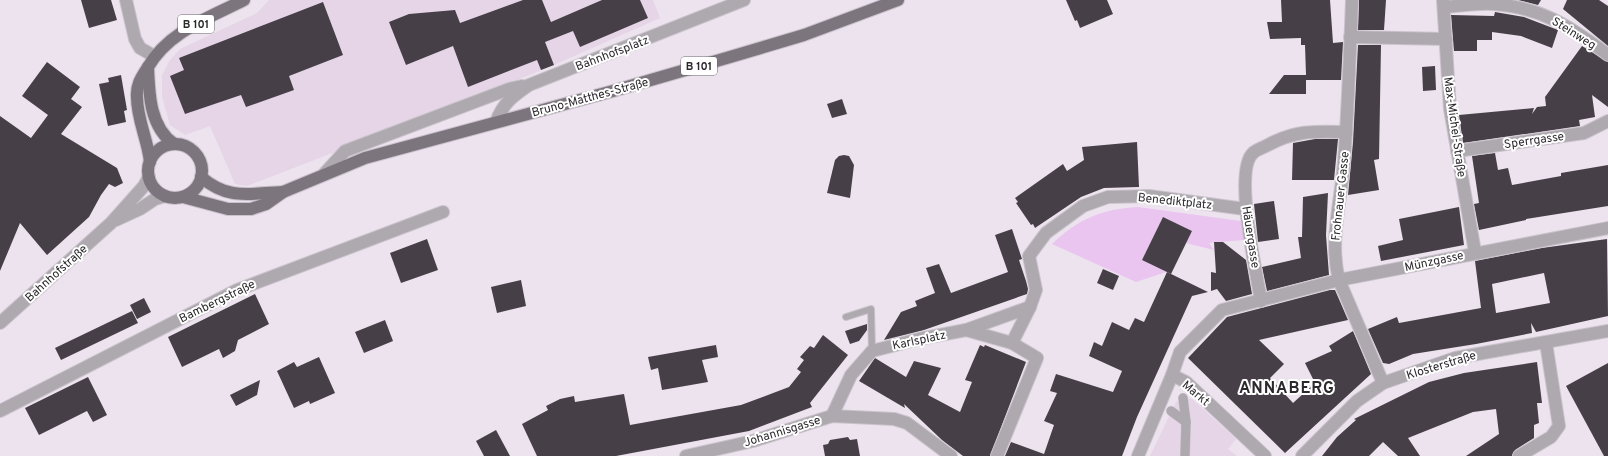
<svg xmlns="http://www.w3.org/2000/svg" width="1608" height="456" viewBox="0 0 1608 456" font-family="Overpass,sans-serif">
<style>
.built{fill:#e5d5e7}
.green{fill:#eac5f0}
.building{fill:#473f48;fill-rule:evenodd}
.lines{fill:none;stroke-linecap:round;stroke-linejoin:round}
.service-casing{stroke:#cac2cc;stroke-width:8}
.pedestrian-casing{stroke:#cac2cc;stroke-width:10}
.minor-casing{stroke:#cac2cc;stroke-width:14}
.primary-casing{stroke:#cac2cc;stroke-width:14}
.service{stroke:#ada9ae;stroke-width:6}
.pedestrian{stroke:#ada9ae;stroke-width:9}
.minor{stroke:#ada9ae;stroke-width:12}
.primary{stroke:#7d757e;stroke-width:12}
.labels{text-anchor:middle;stroke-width:4;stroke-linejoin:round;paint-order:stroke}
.shield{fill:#fff;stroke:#6b696c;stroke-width:1}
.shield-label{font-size:11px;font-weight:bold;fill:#2c292d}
.street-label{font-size:12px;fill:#2c292d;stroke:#fff}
.district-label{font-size:16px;font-weight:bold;letter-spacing:1px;fill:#2c292d;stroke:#fff}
</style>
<rect width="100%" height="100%" fill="#ede3ef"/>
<g class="built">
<path d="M269,0H653L660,18L554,65L439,112L247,186L235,184L210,126L185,135L170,125L162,97V75L170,60L180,49L257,13Z"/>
<path d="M1183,398L1192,399L1236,439L1228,449L1237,456H1150L1176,402Z"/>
</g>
<path class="green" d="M1138,207L1241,221L1244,240L1209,243L1214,250L1186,243L1192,231L1163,217L1142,260L1166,272L1136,282L1052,244C1078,219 1102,209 1138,207Z"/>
<g class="building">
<path d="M81,0H111L117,20L89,28Z"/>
<path d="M523,0H542L551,22L602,0H640L648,18L580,47L573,31L545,42L554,65L541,70L537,60L468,87L453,46L406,65L389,22L409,14L455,10L460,23Z"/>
<path d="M1066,0H1107L1113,14L1080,28L1077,20L1075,21Z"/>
<path d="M1281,0H1330L1333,43L1343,42L1341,80H1306V94H1269L1284,75H1306L1305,45H1301V38L1270,39L1267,22H1282Z"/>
<path d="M1359,0H1386L1384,30H1358Z"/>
<path d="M1518,0H1541L1538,5Z"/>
<path d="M1567,0H1599L1608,6V46L1563,9Z"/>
<path d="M323,2L343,55L289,76L294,90L280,95L246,107L241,95L185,114L170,76L184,70L179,58Z"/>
<path d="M1495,12L1524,17L1558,30L1552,48L1521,36L1492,32V40H1477V51H1454L1451,15L1494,16Z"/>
<path d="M1358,45H1381L1379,159L1374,160L1379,190L1348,195L1353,142Z"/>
<path d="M1582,46L1608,62V107L1592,95L1595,117L1579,120L1580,126L1463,143L1459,115L1534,108L1532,114L1537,107L1546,106L1545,97Z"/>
<path d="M47,62L80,87L71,99L82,107L61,134L117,168L123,183L115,187L109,184L101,195L89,217L47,255L20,223L0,271V116L31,138L48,115L22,96Z"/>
<path d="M1435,66L1436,90L1423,91L1422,67Z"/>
<path d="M121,75L127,110L124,111L126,122L108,126L99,84L109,82L108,78Z"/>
<path d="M842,99L847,114L832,118L827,104Z"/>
<path d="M1315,139H1338L1334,180H1292L1293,143Z"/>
<path d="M1137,142L1139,187L1104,188L1081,197L1035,228L1033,224L1031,225L1016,203L1018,202L1015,198L1063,164L1067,171L1084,160L1082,147Z"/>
<path d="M1495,153L1498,170L1508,168L1512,185L1561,176V173L1608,165V206L1526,219V220L1479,230L1474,204L1479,203L1472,156Z"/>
<path d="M844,155L849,156L854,165L850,198L827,193L835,160L839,156Z"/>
<path d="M1328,193L1326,235L1329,275L1267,291L1262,267L1301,258L1298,237H1302L1303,197Z"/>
<path d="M1274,201L1279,239L1258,242L1254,204Z"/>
<path d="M1459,207L1464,245L1381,261L1378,246L1403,240L1399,219Z"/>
<path d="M1163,217L1192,231L1171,274L1142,260Z"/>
<path d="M1012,229L1022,259L1019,260L1026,281L1028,289L1027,294L924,330L884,340L901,312L917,306L915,301L935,293L926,268L939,264L951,293L1008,272L995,235Z"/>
<path d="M427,239L438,270L401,283L390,253Z"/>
<path d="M1607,239L1608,316L1536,332L1531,323L1532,333L1476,344L1413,354L1389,364L1383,363L1368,329L1397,317L1399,323L1481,308L1475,261L1542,248ZM1544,273L1550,303L1496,313L1492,284Z"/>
<path d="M1214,242H1223L1246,260L1252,294L1226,301L1217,289L1211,291V272L1216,273Z"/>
<path d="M1103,269L1119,276L1113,290L1097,283Z"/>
<path d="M1167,272L1208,292L1192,296L1137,417L1122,456H1005L1011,442L1044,454L1054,425L1044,421L1057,393L1050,391L1056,374L1113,392L1122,371L1089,356L1094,342L1102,346L1112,322L1129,330L1135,318L1144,322Z"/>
<path d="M521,280L526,306L497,313L491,287Z"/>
<path d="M1330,290H1335L1348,320L1259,340L1284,364L1270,378L1293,403L1315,383L1305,363L1332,351L1329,346L1353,331L1371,374L1285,453L1188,358L1227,317Z"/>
<path d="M255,294L269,324L238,340L235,351L223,358L219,349L182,367L168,337Z"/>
<path d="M144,298L151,312L137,319L130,305Z"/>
<path d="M132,311L138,323L61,360L55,348Z"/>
<path d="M385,320L393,341L364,353L355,332Z"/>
<path d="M867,324V330L859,341L850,344L845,331Z"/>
<path d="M823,335L848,355L810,403L812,407L749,431L616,456H537L522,424L548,410L546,406L560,399L574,396L575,402L624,394L630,425L741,405L789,387L801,372L797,369L804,360L800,357L810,346L814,348Z"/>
<path d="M716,345L718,357L702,360L708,382L662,390L658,368L651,370L648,357Z"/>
<path d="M980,345L984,347L985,345L1026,362L990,456H963L942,440L904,404L905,408L859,381L875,358L906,377L914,361L941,368L928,395L960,412L972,382L965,380Z"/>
<path d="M319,357L335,393L310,404L309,401L294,408L277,371L294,362L297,367Z"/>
<path d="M1537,362L1542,403H1537L1539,423L1534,425V438L1515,450L1512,456H1466L1499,434L1496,409L1473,412L1408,438L1420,456H1398L1383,442L1369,456H1322L1337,437L1356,420L1354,419L1429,382L1464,373Z"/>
<path d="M1608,363V456H1604L1566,386Z"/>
<path d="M88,377L107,415L93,422L87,411L39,435L25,408Z"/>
<path d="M260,380L257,395L236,406L230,395Z"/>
<path d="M496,430L510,456H484L476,441Z"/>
<path d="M848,437L850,440L857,439L860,456H825L823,445L828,444L830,440Z"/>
</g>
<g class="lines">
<g class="service-casing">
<path id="service" d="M846,317L871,309L872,351"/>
</g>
<g class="pedestrian-casing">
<g id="pedestrian">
<path d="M1183,398L1186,422L1185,456"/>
<path d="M1171,411L1186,422"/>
</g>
</g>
<g class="minor-casing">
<g id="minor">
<path d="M126,0L135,39L140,48L154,56"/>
<path d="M1352,0C1350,54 1348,108 1344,162C1341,201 1329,241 1339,280L1383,383"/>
<path d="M1443,0L1450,109L1475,252"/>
<path d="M1444,7C1460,6 1477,3 1493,4C1541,7 1571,27 1608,55"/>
<path d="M1350,37L1446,39"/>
<path d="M496,122C503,103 513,96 529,85L744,0"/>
<path d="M1457,151L1584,133L1608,121"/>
<path d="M324,174L345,151L509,89L522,86"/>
<path d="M116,220L140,209L155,199L165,196"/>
<path d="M1261,301C1257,275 1233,171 1253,153C1256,150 1262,148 1266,146C1294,130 1315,131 1346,132"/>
<path d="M0,323L111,223L144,186L149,177"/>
<path d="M966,330L1012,343L1037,358L997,456"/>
<path d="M1012,343L1030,307L1036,290L1029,256L1046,233L1083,206L1108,197L1149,196L1245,209"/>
<path d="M1172,375L1186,382L1265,456"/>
<path d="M0,411L237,290L443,212"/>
<path d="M832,416L851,375L872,351L919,339L966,330L1030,307"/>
<path d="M686,456L753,441L832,416L894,419L907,423L951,456"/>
<path d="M1138,456L1172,375L1180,352L1222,310L1339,280L1608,228"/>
<path d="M1302,456L1357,401L1383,383L1455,358L1608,331"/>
<path d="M1519,456L1551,437L1559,426L1546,343"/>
</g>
</g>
<g class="primary-casing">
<g id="primary">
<path d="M148,67C149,95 150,127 174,144"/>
<circle cx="175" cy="171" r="27"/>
<path d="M150,162C148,140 137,120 137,97C136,84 142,77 148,67C169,31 209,18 244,0"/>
<path d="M201,177C229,201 250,193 283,192"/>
<path d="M183,197L228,209H251L266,204L283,192L365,158L613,91L730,57L804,35L898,0"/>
</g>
</g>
<use href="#service" class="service"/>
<use href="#pedestrian" class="pedestrian"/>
<use href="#minor" class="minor"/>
<use href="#primary" class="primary"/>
</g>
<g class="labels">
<g class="shield">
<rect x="178" y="15" width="36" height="18" rx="3"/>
<rect x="681" y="57" width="36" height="18" rx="3"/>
</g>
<g class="shield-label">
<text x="196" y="28">B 101</text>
<text x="699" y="70">B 101</text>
</g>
<g class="street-label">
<text transform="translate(1574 33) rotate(32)" y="4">Steinweg</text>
<text transform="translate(612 53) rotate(-21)" y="4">Bahnhofsplatz</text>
<text transform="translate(590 97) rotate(-15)" y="4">Bruno-Matthes-Straße</text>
<text transform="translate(1455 127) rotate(82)" y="4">Max-Michel-Straße</text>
<text transform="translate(1534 140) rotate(-8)" y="4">Sperrgasse</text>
<text transform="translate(1340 196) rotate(-84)" y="4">Frohnauer Gasse</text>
<text transform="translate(1175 201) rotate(6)" y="4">Benediktplatz</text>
<text transform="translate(1251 237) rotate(81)" y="4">Häuergasse</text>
<text transform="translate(1434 261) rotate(-12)" y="4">Münzgasse</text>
<text transform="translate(56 273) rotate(-42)" y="4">Bahnhofstraße</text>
<text transform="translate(217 301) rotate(-26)" y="4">Bambergstraße</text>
<text transform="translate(919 340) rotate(-12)" y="4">Karlsplatz</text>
<text transform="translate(1441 365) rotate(-17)" y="4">Klosterstraße</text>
<text transform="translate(1196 393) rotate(40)" y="4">Markt</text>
<text transform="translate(782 431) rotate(-17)" y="4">Johannisgasse</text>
</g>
<g class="district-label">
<text x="1287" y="393">ANNABERG</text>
</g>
</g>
</svg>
